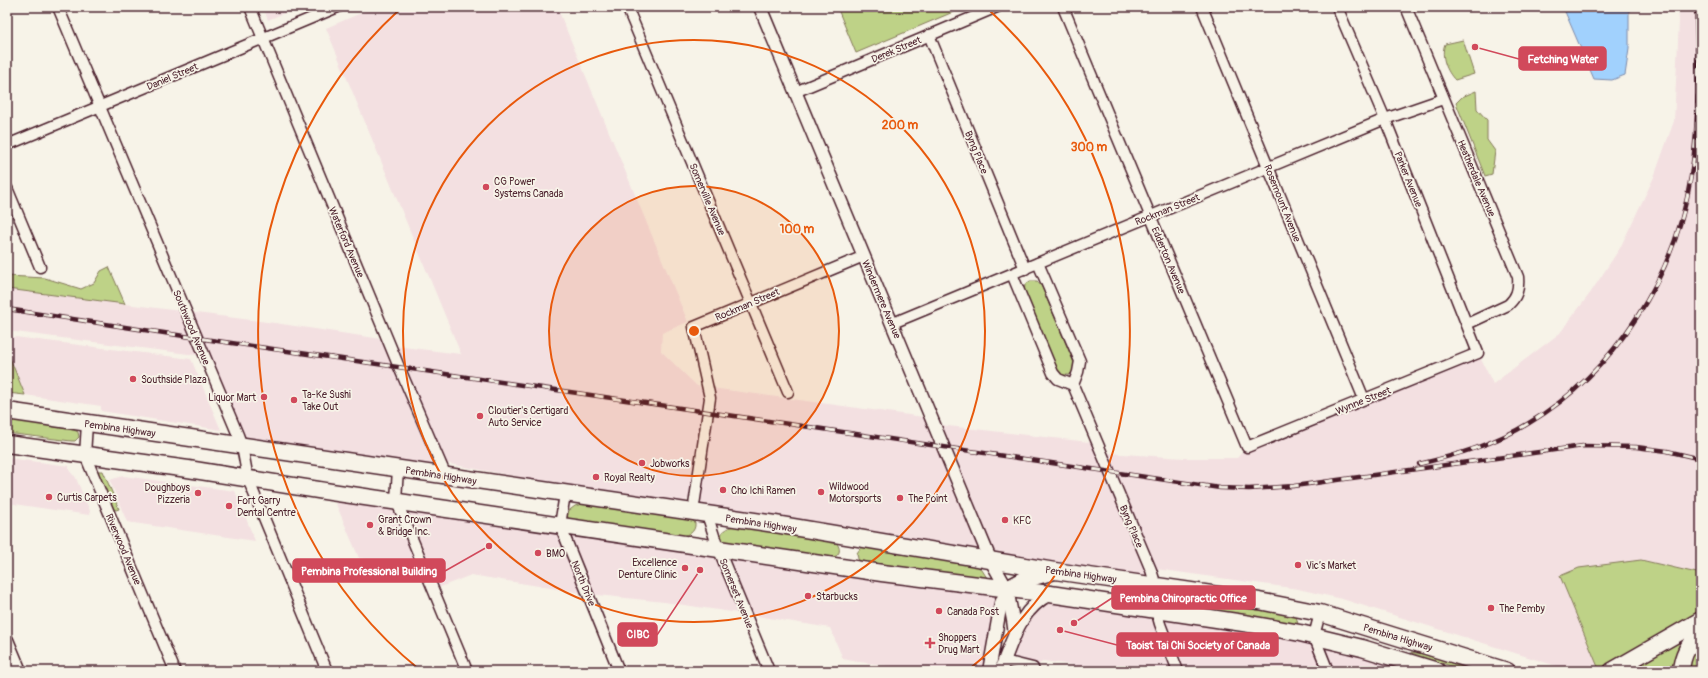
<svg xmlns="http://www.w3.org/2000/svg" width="1708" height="678" viewBox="0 0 1708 678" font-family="Pangolin,sans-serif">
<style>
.built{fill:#f3e0e1}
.green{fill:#bed287;stroke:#847859}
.water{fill:#a1d1fd;stroke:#7e8aa9}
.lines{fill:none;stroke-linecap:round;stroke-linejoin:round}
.minor-casing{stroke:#4a1f2b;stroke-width:13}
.tertiary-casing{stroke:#4a1f2b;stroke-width:15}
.primary-casing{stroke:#4a1f2b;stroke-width:19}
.minor{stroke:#f7f3e8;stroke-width:10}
.tertiary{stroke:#f7f3e8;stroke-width:12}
.primary{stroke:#f7f3e8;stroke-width:16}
.rail-casing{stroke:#4a1f2b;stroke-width:4.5}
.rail{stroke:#f7f3e8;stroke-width:3;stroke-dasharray:9;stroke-linecap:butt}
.ring{fill:none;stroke:#e8590c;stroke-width:2}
.poi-dot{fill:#d1495b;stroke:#f7f3e8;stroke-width:1.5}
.labels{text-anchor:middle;stroke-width:3.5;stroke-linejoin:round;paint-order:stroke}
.street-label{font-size:10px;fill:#4a1f2b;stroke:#f7f3e8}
.poi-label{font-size:10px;fill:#4a1f2b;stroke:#f7f3e8;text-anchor:start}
.centre{fill:#e8590c;stroke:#f7f3e8;stroke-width:2}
.ring-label{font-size:12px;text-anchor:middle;font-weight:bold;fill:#e8590c;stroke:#f7f3e8;stroke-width:3.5;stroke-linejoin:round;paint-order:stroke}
.leader{fill:none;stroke:#d1495b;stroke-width:1.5}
.callout-dot{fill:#d1495b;stroke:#f7f3e8;stroke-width:1.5}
.callout{fill:#d1495b;stroke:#d1495b;stroke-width:1.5}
.callout-label{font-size:11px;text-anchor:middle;font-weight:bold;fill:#fff}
</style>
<rect width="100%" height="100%" fill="#f7f3e8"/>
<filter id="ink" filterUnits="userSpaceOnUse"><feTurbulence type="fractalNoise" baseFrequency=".025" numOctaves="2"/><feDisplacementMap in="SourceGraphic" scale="8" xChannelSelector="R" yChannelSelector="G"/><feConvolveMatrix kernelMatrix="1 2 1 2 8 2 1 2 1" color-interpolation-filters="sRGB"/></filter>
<g filter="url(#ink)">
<g class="built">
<path d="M263,7H298L268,20Z"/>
<path d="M375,7H557L688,322L662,333L661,351L697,386L931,418L933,423L948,426L1098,443L1156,586L693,512L704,433L699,432L690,496L685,503L589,490L444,463L446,475L242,444L204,356L7,331V289L275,323L388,340L391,346L403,347L461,354L326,28Z"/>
<path d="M1678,7H1701V574L1641,560L1560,576L1597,665L1566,669L1342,599L1298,589L1156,569L1107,453L1184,458H1237L1247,447L1478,353L1493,384L1560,333L1591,292L1620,248L1654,177L1674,121L1679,21Z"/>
<path d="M7,336L191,359L221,430L101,411V406L25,395L7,351Z"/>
<path d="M7,458L69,466V470L73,475L75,476L90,511L89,515L7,503Z"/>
<path d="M123,476L235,491L255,541L127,522L110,481V480Z"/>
<path d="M331,492L1007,589L989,671H924L853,661L843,659L830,628L745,614L664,602L588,594L471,575L433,590L423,568L359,558Z"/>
<path d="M1036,593L1183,614L1437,671H1112L1044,661L1033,668L1002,665L1023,610Z"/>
</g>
<g class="green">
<path d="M837,7H965L856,53Z"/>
<path d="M1463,40L1474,74L1455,80C1447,72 1440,56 1445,44Z"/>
<path d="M1476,91L1477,109L1487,120V140L1495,151L1492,174L1485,176L1456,103L1462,97Z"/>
<path d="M109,267L125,304L7,289V276L45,278L81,289L94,283L101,271Z"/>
<path d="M1030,281H1037L1042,287L1074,363V370L1069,375H1062L1057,371L1024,291L1025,285Z"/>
<path d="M7,351L25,395L7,393Z"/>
<path d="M7,419L74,430L78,432L79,437L75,441H71L7,433Z"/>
<path d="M98,471H103L119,509L116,510L111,508L98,473Z"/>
<path d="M582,504L692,520L695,523C696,532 688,536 680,536L568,519L567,512L575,506Z"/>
<path d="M734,526L834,541C842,547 841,556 831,558L721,541L719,536C723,530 727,528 734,526Z"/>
<path d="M862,546L973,563L982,570L987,578L985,579L863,563L858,559L857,553Z"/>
<path d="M1641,560L1701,574V613L1617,663L1604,669L1591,671L1598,667L1560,576L1579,568Z"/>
<path d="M1176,602L1269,611L1296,616L1298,624L1175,604Z"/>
<path d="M1688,631L1675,671H1624Z"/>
<path d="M1701,641V671H1687L1689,658Z"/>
<path d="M1411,652L1423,654L1476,671H1466L1411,653Z"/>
</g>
<path class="water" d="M1563,7H1629V49L1625,75L1612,80L1594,79Z"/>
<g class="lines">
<g class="minor-casing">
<g id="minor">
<path d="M58,7L238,435L242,446L248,479L327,671"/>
<path d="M250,7L399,367L446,476"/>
<path d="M627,7L788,392"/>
<path d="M1063,7L1247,447L1478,353L1385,119L1337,7"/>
<path d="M1202,7L1364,399"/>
<path d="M1406,7L1518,277C1519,289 1517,297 1508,305L1467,324"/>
<path d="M929,35L1025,269"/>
<path d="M795,92L997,7"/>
<path d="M7,145L338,7"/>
<path d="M7,188L40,267"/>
<path d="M1038,263L1080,361L1078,372L1073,385L1151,570L1156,586V610L1160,624L1178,671"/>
<path d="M1012,274L1053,373L1058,379L1073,385"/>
<path d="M893,323L1385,119L1443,99"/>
<path d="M87,424L85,455L175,671"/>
<path d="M398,469L396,500L467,671"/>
<path d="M565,494L560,525L619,671"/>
<path d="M693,512L710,398L694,327L864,256"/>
<path d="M707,514L718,548L769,671"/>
<path d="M1320,613L1314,636L1328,671"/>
<path d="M1004,661L1033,668L1034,671"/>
</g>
</g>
<g class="tertiary-casing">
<g id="tertiary">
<path d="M760,7L990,559L1007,589L1013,620L1015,635"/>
<path d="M7,640L20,671"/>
<path d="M989,671L1001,603L1007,589"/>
<path d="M1000,671C1013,640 1019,610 1050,594"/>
</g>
</g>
<g class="primary-casing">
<g id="primary">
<path d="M7,411L775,524L1055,571L1259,601L1320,613L1507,671"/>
<path d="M7,444L188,469L331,492L882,573L1050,594L1250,624L1300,633L1362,648L1437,671"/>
<path d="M1007,589L1026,579L1051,572"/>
<path d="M1612,671L1701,620"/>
<path d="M1681,671C1682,656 1689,642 1701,633"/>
</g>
</g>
<use href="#minor" class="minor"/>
<use href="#tertiary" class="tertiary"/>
<use href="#primary" class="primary"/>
<g class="rail-casing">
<g id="rail">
<path d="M7,309L197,338L694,410L1220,488L1249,489L1294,486L1583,446L1636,447L1667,451L1701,459"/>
<path d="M1419,464C1457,455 1495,444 1529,423C1615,372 1676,275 1691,176C1700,121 1698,63 1696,7"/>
</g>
</g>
<use href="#rail" class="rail"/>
</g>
</g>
<circle cx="694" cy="331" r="145" fill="#e8590c" fill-opacity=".12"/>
<g class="ring">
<circle cx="694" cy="331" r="145"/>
<circle cx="694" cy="331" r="291"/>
<path d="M420 670A436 436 0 0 1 399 10M989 10A436 436 0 0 1 968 670"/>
</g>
<g class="poi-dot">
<circle cx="486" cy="187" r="4"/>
<circle cx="133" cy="379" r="4"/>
<circle cx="264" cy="397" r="4"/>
<circle cx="294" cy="400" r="4"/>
<circle cx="480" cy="416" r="4"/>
<circle cx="642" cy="463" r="4"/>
<circle cx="596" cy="477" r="4"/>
<circle cx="723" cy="490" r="4"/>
<circle cx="821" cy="492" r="4"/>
<circle cx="198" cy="493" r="4"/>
<circle cx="49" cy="497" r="4"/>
<circle cx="900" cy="498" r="4"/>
<circle cx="229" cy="506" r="4"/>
<circle cx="1005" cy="520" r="4"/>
<circle cx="370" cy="525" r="4"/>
<circle cx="538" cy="553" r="4"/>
<circle cx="1298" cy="565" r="4"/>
<circle cx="685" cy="568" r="4"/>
<circle cx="808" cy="596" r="4"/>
<circle cx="1491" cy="608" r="4"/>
<circle cx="939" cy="611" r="4"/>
<path d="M928 637h4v4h4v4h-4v4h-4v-4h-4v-4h4z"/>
</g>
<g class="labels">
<g class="street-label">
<text transform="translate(896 49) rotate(-23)" y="4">Derek Street</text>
<text transform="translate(172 76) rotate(-23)" y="4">Daniel Street</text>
<text transform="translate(977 152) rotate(68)" y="4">Byng Place</text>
<text transform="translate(1477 178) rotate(67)" y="4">Heatherdale Avenue</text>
<text transform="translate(1409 179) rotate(68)" y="4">Parker Avenue</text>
<text transform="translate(708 199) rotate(67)" y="4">Somerville Avenue</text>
<text transform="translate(1283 203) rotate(68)" y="4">Rosemount Avenue</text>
<text transform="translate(1167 209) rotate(-22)" y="4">Rockman Street</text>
<text transform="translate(347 242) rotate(67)" y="4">Waterford Avenue</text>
<text transform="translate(1169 260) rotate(67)" y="4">Edderton Avenue</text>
<text transform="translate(882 299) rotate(67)" y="4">Windermere Avenue</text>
<text transform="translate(747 304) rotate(-23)" y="4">Rockman Street</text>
<text transform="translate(192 327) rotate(67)" y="4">Southwood Avenue</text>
<text transform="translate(1363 400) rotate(-22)" y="4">Wynne Street</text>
<text transform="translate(120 428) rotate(8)" y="4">Pembina Highway</text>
<text transform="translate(441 475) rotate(9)" y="4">Pembina Highway</text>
<text transform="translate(761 523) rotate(9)" y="4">Pembina Highway</text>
<text transform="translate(1132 526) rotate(67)" y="4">Byng Place</text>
<text transform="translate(124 549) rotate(67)" y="4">Riverwood Avenue</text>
<text transform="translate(1081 574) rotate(8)" y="4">Pembina Highway</text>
<text transform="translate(584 583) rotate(68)" y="4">North Drive</text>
<text transform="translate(737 593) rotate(68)" y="4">Somerset Avenue</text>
<text transform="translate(1398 637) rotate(17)" y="4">Pembina Highway</text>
</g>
<g class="poi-label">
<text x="494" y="185">CG Power<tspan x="494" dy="12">Systems Canada</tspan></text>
<text x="141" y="383">Southside Plaza</text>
<text x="302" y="398">Ta-Ke Sushi<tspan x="302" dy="12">Take Out</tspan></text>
<text x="256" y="401" text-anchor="end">Liquor Mart</text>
<text x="488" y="414">Cloutier's Certigard<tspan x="488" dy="12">Auto Service</tspan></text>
<text x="650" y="467">Jobworks</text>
<text x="604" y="481">Royal Realty</text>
<text x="829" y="490">Wildwood<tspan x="829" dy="12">Motorsports</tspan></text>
<text x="190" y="491" text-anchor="end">Doughboys<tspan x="190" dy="12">Pizzeria</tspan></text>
<text x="731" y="494">Cho Ichi Ramen</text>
<text x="57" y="501">Curtis Carpets</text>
<text x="908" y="502">The Point</text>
<text x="237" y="504">Fort Garry<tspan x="237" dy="12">Dental Centre</tspan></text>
<text x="378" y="523">Grant Crown<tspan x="378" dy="12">&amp; Bridge Inc.</tspan></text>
<text x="1013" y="524">KFC</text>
<text x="546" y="557">BMO</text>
<text x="677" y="566" text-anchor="end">Excellence<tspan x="677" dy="12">Denture Clinic</tspan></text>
<text x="1306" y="569">Vic’s Market</text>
<text x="816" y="600">Starbucks</text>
<text x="1499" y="612">The Pemby</text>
<text x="947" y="615">Canada Post</text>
<text x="938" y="641">Shoppers<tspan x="938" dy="12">Drug Mart</tspan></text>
</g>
</g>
<circle cx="694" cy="331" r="6" class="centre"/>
<g class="ring-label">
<text x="900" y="129">200 m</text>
<text x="1089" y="151">300 m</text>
<text x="797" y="233">100 m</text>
</g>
<path class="leader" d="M1475 47L1519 59M489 546L445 571M1074 623L1112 598M700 570L657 635M1060 630L1117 645"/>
<g class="callout-dot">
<circle cx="1475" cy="47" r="4"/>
<circle cx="489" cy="546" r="4"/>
<circle cx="1074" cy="623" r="4"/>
<circle cx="700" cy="570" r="4"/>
<circle cx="1060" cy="630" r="4"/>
</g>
<g class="callout">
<rect x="1519" y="47" width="87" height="23" rx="4"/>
<rect x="293" y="559" width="152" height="23" rx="4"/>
<rect x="1112" y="586" width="143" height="23" rx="4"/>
<rect x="618" y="623" width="39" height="23" rx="4"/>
<rect x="1117" y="633" width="161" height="23" rx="4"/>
</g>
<g class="callout-label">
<text x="1563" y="63">Fetching Water</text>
<text x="369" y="575">Pembina Professional Building</text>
<text x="1183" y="602">Pembina Chiropractic Office</text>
<text x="638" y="638">CIBC</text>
<text x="1198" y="649">Taoist Tai Chi Society of Canada</text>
</g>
<rect width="1708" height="678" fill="none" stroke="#f7f3e8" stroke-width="24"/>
<rect x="12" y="12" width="1684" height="654" fill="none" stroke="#4a1f2b" stroke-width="1.5" filter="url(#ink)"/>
</svg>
